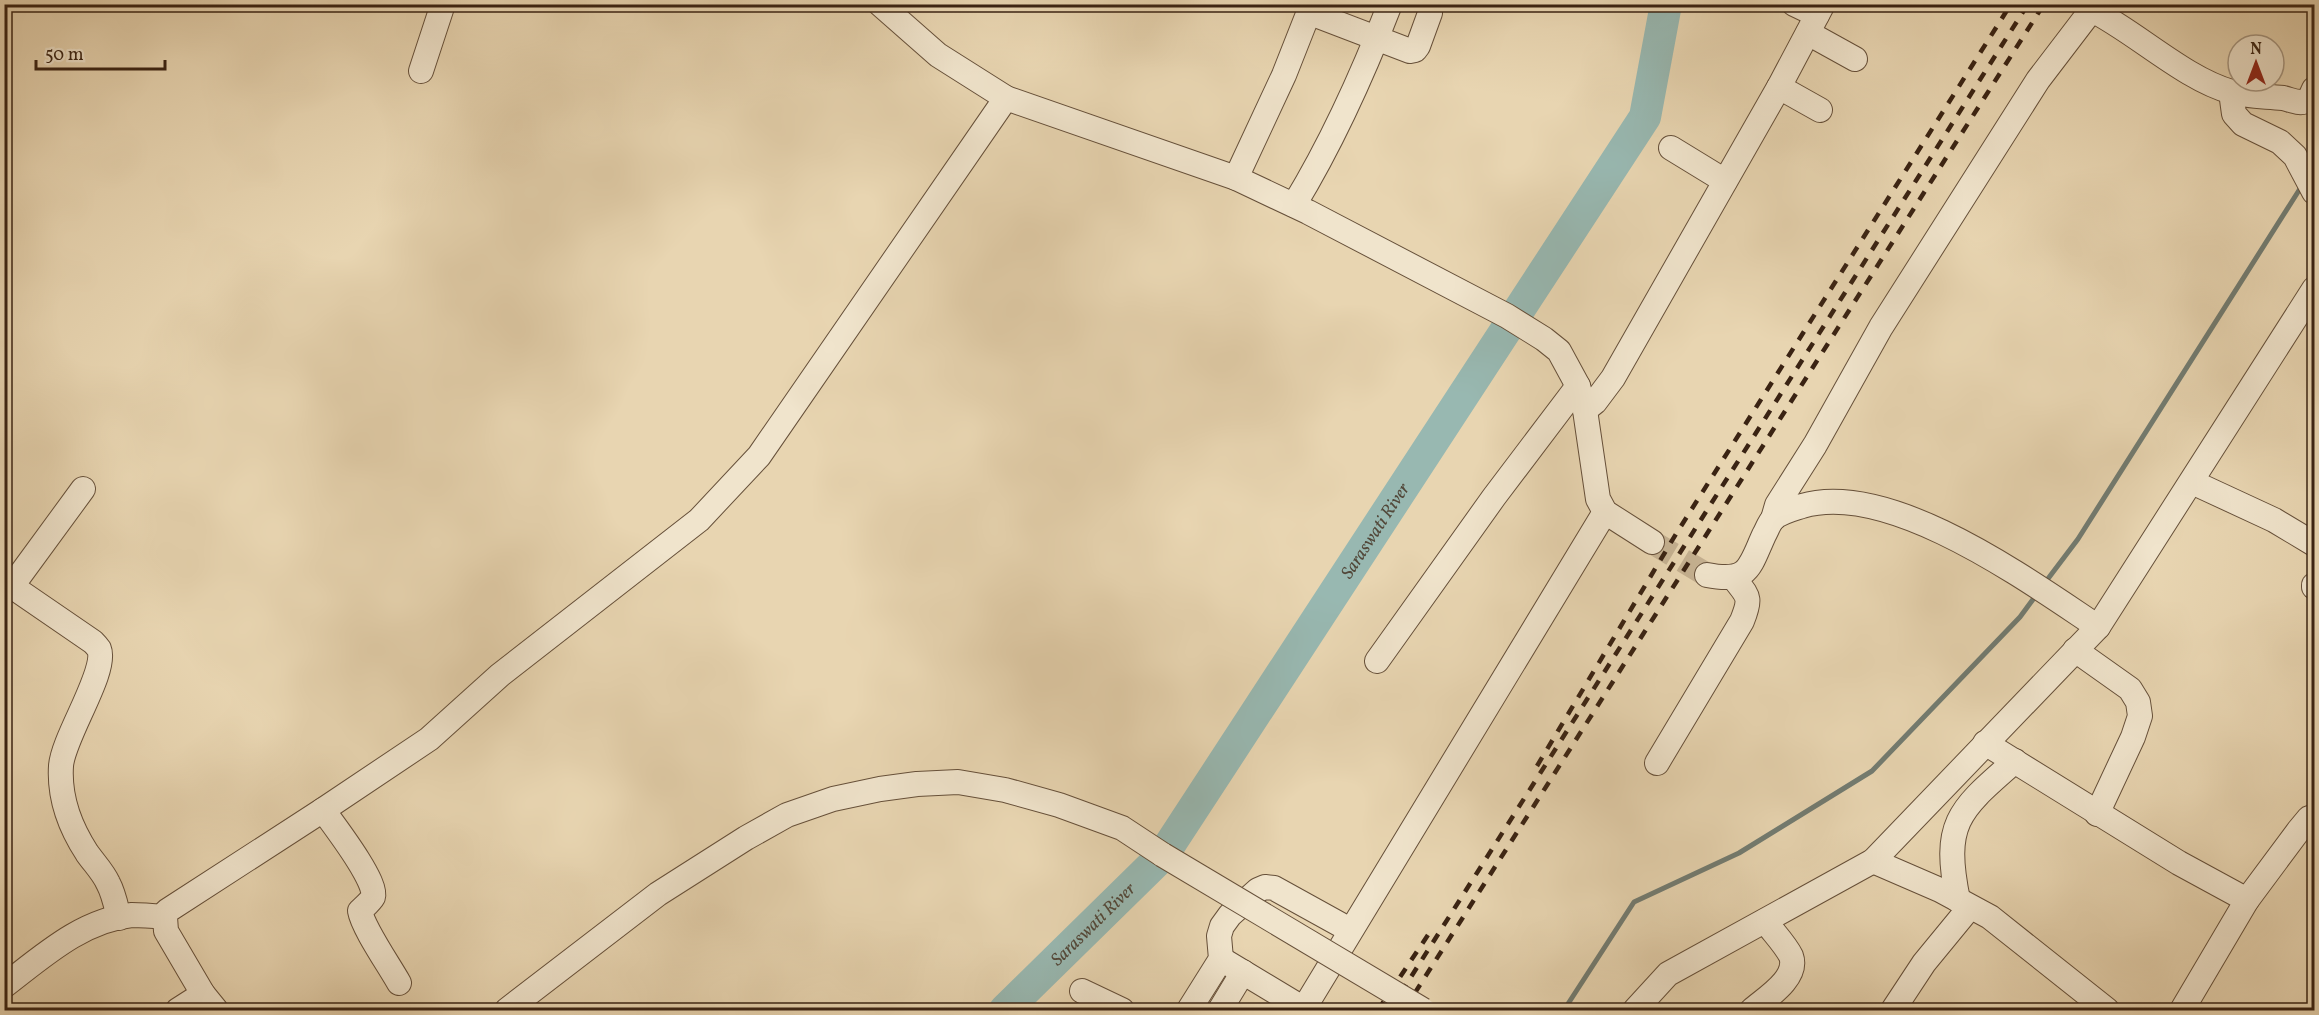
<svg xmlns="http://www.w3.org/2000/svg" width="2319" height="1015" viewBox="0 0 2319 1015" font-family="Vollkorn,serif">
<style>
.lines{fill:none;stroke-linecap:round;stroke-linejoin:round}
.stream{stroke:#727c72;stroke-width:5}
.river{stroke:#98b8b1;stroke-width:32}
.minor-tunnel{stroke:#c5b191;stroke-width:24;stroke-dasharray:24 12;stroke-linecap:butt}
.minor-casing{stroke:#66503a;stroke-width:26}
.minor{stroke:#f0e4cc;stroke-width:24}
.rail{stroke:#3a2313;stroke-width:4.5;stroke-dasharray:10 10;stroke-linecap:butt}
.minor-bridge-casing{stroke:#66503a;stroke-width:26;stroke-linecap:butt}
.minor-bridge{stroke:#f0e4cc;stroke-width:24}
.labels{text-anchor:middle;stroke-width:6;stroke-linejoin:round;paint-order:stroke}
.water-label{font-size:18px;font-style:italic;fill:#52483a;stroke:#f0e4cc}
</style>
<rect width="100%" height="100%" fill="#e8d5b1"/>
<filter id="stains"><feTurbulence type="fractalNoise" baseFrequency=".00333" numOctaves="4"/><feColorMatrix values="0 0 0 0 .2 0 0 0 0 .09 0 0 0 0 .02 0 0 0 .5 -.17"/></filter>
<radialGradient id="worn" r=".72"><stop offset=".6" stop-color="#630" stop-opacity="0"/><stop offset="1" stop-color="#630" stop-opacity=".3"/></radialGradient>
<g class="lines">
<g class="stream">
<path d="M2044,584L2078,539L2303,184"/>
<path d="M1564,1010L1634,902L1739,853L1872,771L2020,617L2037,594"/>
</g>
<path class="river" id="s1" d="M1005,1010L1163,855L1645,117L1666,4"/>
<path class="minor-tunnel" d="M1652,542L1707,575"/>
<g class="minor-casing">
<g id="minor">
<path d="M880,4L938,55L1006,98L1236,178L1308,212L1507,316L1544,339L1559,351L1578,386L1585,410L1598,499L1605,512L1652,542"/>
<path d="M1794,4L1817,15"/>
<path d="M2092,10C2137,33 2185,79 2232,92C2249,97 2266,96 2283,98C2292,100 2300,105 2309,100L2314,89"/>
<path d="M1308,12L1410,51L1415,50L1418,46L1430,13"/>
<path d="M1808,33L1855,59"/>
<path d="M421,71L443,4"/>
<path d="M1779,87L1820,110"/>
<path d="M2231,92L2234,114L2243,124L2280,142L2295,156L2314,192"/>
<path d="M1671,148L1725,181"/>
<path d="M1236,178L1284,75L1312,4"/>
<path d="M1294,205C1333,141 1363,74 1390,4"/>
<path d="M1585,410L1595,402L1613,378L1779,87L1823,4"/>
<path d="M2192,482L2274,520L2314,544"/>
<path d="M1773,519L1777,505L1815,445L1881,327L2038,80L2096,4"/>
<path d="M1707,575C1749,583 1749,568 1764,535C1767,530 1769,523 1773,519C1780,512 1793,509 1802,506C1890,480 2027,580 2098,627"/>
<path d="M4,581L93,642C95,644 97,646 99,649C108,671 63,737 61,766C59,797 70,827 87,853C94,863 103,872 108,883C114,894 116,906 119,918"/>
<path d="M2314,585V587"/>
<path d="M12,586L83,489"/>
<path d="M2075,650L2130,689L2138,702L2140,716L2133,737L2097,814"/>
<path d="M1377,661L1494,497L1578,386"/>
<path d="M1985,743L2179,863L2247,900"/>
<path d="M1657,763L1742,621C1752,596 1748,597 1733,577"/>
<path d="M323,810C333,824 378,882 373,897C371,901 364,907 360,911C363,928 389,965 399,983"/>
<path d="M1873,861L1940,890L1990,917L2107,1010"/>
<path d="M1958,900C1942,822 1959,810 2015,761"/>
<path d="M1221,959L1304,1009"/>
<path d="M4,986C42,957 82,920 132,915C143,915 154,916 165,917"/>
<path d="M1082,991L1122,1010"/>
<path d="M178,1010L203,994"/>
<path d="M216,1010L203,994L166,931L165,917L167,911L323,810L429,739L500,675L699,520L759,456L1006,98"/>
<path d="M507,1010L658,894L746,838L787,815L833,799L880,789L917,784L958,782L1005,790L1059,805L1122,828L1163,855"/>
<path d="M1189,1010L1221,959L1219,936L1222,926L1230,915L1258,890L1265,887L1274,888L1350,930"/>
<path d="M1220,1010L1243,972"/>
<path d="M1303,1010L1605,512"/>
<path d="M1635,1010L1668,974L1873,861L2098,627L2314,289"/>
<path d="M1752,1010C1766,998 1799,978 1791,956C1785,944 1773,932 1765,921"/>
<path d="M1893,1010L1924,963L1970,907"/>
<path d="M2182,1010L2247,900L2299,830L2309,818L2314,817"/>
</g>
</g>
<use href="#minor" class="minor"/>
<g class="rail">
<path d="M1537,766L1676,534L2011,4"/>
<path d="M1378,1010L1428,935"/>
<path d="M1390,1010L2028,4"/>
<path d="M1404,1010L2044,4"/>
</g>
<g class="minor-bridge-casing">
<path id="minor-bridge" d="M1163,855L1423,1010"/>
</g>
<use href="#minor-bridge" class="minor-bridge"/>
</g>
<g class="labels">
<g class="water-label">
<text dy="6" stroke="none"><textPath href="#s1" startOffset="609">Saraswati River</textPath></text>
<text dy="6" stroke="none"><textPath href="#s1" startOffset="123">Saraswati River</textPath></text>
</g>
</g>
<rect width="2319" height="1015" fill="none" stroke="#e8d5b1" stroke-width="24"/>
<rect x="6" y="6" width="2307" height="1003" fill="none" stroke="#3a2313" stroke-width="3"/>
<rect x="12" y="12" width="2295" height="991" fill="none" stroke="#3a2313" stroke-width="1.5"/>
<g transform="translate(2256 63)"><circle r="28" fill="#f0e4cc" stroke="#a79782" stroke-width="1.5"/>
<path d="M0-4.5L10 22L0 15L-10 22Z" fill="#8f2418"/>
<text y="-9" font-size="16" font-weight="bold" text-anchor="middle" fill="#3a2313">N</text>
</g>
<path d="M36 60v9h129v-9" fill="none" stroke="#3a2313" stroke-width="3"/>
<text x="45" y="60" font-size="18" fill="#3a2313" stroke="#f0e4cc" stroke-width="4.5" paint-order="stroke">50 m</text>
<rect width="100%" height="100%" filter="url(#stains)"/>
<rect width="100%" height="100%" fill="url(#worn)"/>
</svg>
